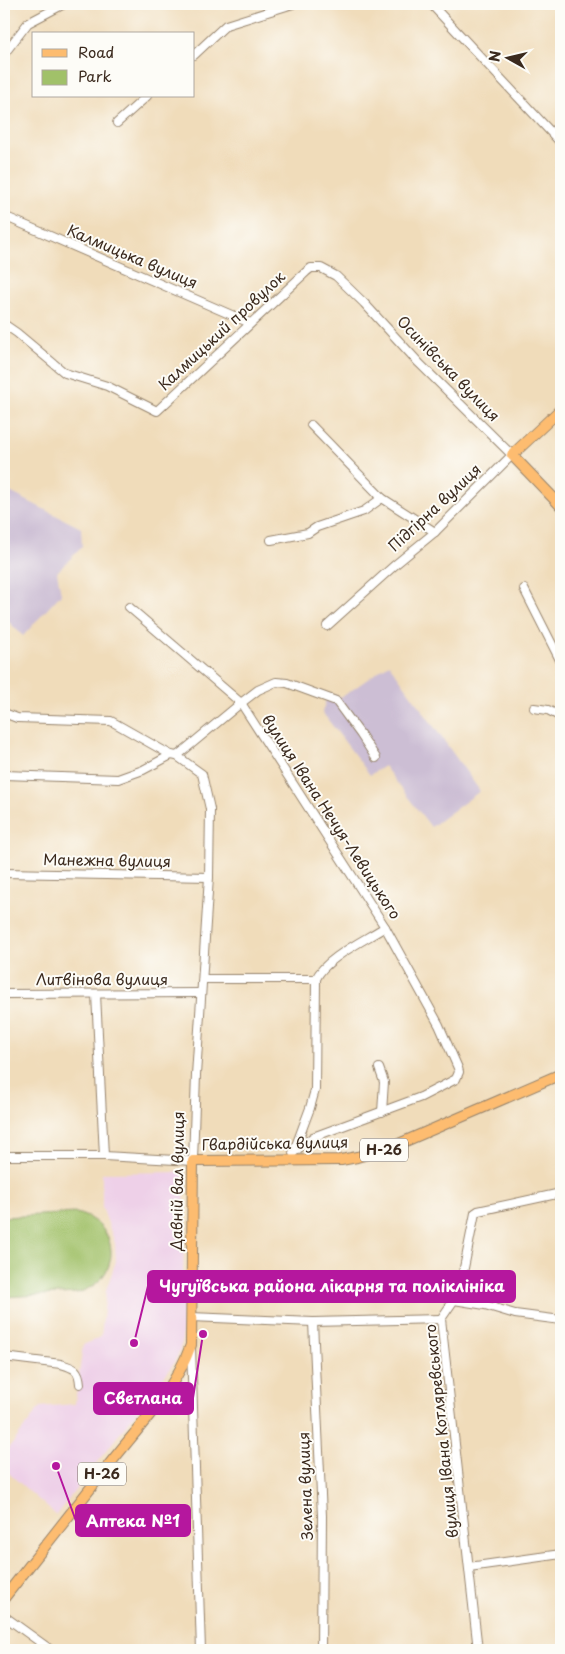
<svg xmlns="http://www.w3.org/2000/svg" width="565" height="1654" viewBox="0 0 565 1654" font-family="'Playpen Sans',sans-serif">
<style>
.built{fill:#eed0e8}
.industrial{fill:#ccbed4}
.green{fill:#a1c169;stroke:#6e7644}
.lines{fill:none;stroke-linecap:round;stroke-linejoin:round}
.minor-casing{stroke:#96836c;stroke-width:10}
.major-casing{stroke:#96836c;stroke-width:12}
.minor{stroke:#fff;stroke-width:8}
.major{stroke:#fdbc6f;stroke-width:10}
.labels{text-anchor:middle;stroke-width:4;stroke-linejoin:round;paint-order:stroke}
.shield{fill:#fdfcf7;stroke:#75695f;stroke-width:1}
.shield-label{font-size:14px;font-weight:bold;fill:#3b2a1e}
.street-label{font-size:15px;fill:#3b2a1e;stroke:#fdfcf7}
.leader{fill:none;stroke:#b5179e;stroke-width:2}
.callout-dot{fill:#b5179e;stroke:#fdfcf7;stroke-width:2}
.callout{fill:#b5179e;stroke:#b5179e;stroke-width:2}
.callout-label{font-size:16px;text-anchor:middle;font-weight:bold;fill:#fff}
</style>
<rect width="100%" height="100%" fill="#fdfcf7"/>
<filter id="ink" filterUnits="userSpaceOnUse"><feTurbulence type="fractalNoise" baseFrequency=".02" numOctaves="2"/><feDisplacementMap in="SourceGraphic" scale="10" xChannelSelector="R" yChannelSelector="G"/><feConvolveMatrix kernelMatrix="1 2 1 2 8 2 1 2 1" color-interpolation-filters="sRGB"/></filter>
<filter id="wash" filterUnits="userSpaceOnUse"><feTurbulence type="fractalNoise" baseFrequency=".0096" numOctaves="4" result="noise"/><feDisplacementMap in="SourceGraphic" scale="20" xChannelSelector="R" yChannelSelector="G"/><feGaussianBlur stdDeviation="1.12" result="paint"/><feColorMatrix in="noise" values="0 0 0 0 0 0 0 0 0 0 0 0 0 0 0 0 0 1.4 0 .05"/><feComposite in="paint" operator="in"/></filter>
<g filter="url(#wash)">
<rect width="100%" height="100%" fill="#f0dcba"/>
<path class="built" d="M185,1172L182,1342L177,1357L170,1369L56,1515L4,1469V1455L40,1407L75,1404L83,1345L101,1337L106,1290L116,1261L115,1243L102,1207V1173Z"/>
<g class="industrial">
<path d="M4,489L81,528L82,547L57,572L61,594L23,636L4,617Z"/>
<path d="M389,664L480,791L431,827L384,766L370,775L322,712L328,694L342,697Z"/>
</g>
<path class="green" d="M76,1213C122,1224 123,1280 77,1293L4,1297V1217Z"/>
</g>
<g filter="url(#ink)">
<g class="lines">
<g class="minor-casing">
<g id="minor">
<path d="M431,4L561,143"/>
<path d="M4,54L28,23L64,4"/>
<path d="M194,55L226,25L293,4"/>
<path d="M117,123L147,96"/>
<path d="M4,216L250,323"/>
<path d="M4,324L17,333L65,373L107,386L157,411L306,272L311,268H321L336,276L364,303L419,363L512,455L435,532L396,564L327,626"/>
<path d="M311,425L382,498L435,532"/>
<path d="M271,540L308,533L317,527L364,511L382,498"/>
<path d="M524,589L561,662"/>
<path d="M129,607L241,703L385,927L439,1025L458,1068L459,1072L456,1079L421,1097L313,1137L293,1153"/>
<path d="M534,708L548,710L561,717"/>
<path d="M4,713L17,718L111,721L171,755L177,756L202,774L210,809L209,877L196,1075L193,1161L104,1156H4"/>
<path d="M177,756L241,703L258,690L276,682L287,683L336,701L361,735L376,758"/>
<path d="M4,775L118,779L143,770L171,755"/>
<path d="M4,873L209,877"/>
<path d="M203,979H316"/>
<path d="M4,994L201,993"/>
<path d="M96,994L104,1156"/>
<path d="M379,1068L384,1082L382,1112"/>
<path d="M294,1151L310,1108L315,1090L316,979C324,959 367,939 385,927"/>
<path d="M454,1300L485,1305L515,1314L561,1320"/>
<path d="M191,1317L313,1322L441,1319"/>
<path d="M313,1322L322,1516L321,1650"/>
<path d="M191,1347L201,1650"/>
<path d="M4,1357L61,1364C74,1368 79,1369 80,1384"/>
<path d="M469,1567L561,1554"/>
<path d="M4,1616L51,1650"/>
<path d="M478,1650L441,1319L454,1300L464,1268L475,1213L478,1211L561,1193"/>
</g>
</g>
<g class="major-casing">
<g id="major">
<path d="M561,409L512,455L561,506"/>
<path d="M4,1598C40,1552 76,1506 112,1461C142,1423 175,1390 191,1345L193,1161L341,1160L357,1157L387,1149L561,1074"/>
</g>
</g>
<use href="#minor" class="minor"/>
<use href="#major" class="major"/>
</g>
</g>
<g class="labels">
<g class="shield">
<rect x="360" y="1138.5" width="48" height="23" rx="4"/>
<rect x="78" y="1462.5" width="48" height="23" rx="4"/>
</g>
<g class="shield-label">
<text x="384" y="1155">Н-26</text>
<text x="102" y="1479">Н-26</text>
</g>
<g class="street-label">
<text transform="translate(132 257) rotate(23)" y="5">Калмицька вулиця</text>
<text transform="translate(222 331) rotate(-43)" y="5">Калмицький провулок</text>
<text transform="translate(448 369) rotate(46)" y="5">Осинівська вулиця</text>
<text transform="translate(435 508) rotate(-43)" y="5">Підгірна вулиця</text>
<text transform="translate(331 817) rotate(57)" y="5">вулиця Івана Нечуя-Левицького</text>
<text transform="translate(107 861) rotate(1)" y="5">Манежна вулиця</text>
<text x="102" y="985">Литвінова вулиця</text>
<text transform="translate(275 1144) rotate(-1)" y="5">Гвардійська вулиця</text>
<text transform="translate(178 1181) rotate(-89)" y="5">Давній вал вулиця</text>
<text transform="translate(442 1431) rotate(-96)" y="5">вулиця Івана Котляревського</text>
<text transform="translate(306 1486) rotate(-92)" y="5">Зелена вулиця</text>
</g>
</g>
<path class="leader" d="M134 1343L148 1286M203 1334L193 1398M56 1466L76 1521"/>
<g class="callout-dot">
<circle cx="134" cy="1343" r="5"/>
<circle cx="203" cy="1334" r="5"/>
<circle cx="56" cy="1466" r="5"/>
</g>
<g class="callout">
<rect x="148" y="1271" width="367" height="31" rx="5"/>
<rect x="94" y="1383" width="99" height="31" rx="5"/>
<rect x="76" y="1505" width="114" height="31" rx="5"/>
</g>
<g class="callout-label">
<text x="332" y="1292">Чугуївська района лікарня та поліклініка</text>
<text x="143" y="1404">Светлана</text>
<text x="133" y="1527">Аптека №1</text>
</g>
<rect width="565" height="1654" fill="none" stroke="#fdfcf7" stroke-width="20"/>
<rect x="32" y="32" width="162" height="65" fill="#fdfcf7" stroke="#afa8a0"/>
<rect x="42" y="49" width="25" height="8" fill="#fdbc6f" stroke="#afa8a0"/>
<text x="78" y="58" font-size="15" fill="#3b2a1e">Road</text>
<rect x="42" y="70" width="25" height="15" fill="#a1c169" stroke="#afa8a0"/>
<text x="78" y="82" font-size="15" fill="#3b2a1e">Park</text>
<g transform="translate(508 58) rotate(278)" stroke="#fdfcf7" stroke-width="4" paint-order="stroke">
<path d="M0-4L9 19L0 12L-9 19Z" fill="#3b2a1e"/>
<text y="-8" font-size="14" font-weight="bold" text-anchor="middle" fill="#3b2a1e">N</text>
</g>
</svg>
